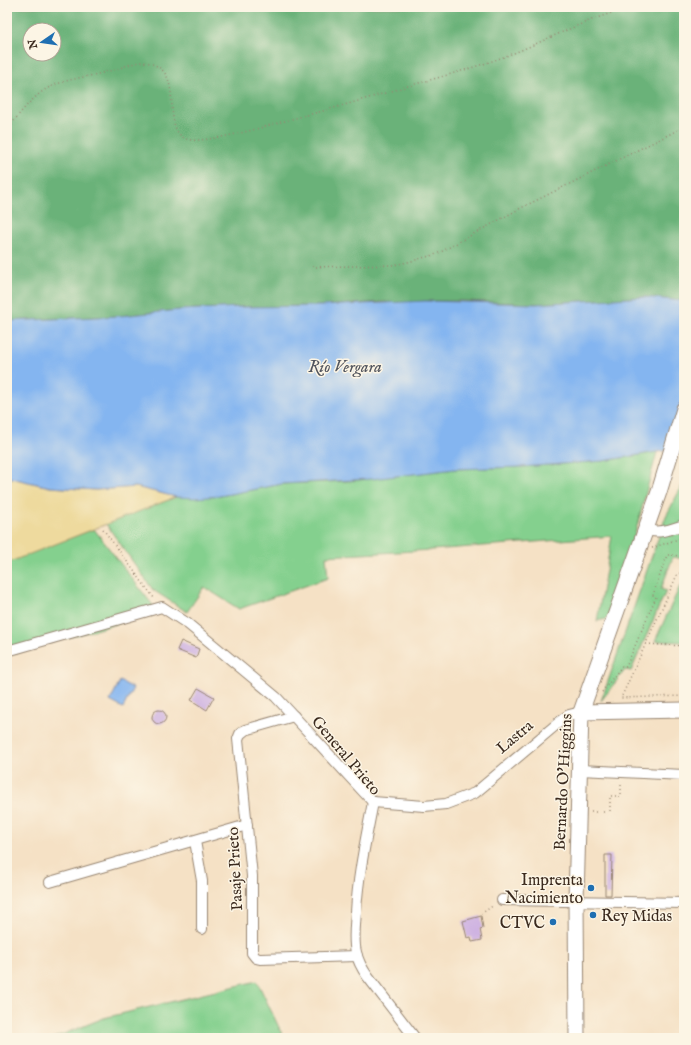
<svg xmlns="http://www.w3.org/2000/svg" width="691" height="1045" viewBox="0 0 691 1045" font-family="'IM FELL English',serif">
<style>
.green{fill:#84d08e;stroke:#607d56}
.forest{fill:#6bb279;stroke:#536e4c;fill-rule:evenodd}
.sand{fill:#eeda9e;stroke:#94825e}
.water{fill:#84b5f0;stroke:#607087}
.building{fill:#cfb3e2}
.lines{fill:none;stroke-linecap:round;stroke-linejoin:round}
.street-casing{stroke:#988672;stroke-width:12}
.secondary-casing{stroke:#988672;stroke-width:17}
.path{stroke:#988672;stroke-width:1.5;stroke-dasharray:1 3;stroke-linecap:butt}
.street{stroke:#fff;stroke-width:10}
.secondary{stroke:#fff;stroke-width:15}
.poi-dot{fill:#1f6fb2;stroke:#fcf5e5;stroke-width:1.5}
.labels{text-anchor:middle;stroke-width:3;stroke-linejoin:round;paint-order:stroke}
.street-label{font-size:16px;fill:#3b2a1e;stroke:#fcf5e5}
.poi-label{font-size:16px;fill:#3b2a1e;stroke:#fcf5e5;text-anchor:end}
.water-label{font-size:17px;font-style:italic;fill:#51545d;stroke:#fcf5e5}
</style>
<rect width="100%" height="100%" fill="#fcf5e5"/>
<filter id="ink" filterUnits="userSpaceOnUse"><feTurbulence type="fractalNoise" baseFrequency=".025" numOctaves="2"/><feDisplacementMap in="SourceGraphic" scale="8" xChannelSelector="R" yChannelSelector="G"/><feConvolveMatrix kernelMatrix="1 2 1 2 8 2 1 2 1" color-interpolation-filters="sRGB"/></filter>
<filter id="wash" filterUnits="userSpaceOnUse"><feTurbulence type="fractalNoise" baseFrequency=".012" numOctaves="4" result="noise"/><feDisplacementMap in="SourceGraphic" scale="16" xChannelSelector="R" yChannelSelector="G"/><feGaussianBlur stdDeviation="0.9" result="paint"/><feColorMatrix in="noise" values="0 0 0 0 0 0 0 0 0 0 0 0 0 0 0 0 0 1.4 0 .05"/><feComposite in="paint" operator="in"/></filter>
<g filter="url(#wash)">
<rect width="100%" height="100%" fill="#f5e1c5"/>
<g class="green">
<path d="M657,452L615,608L606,619L597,621L612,536L432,550L326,556L328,578L239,609L204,587L187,612L153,590L106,524L176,497L220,496L282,484L349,481L455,469L521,467L603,461Z"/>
<path d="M684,482V559L673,557L661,589L666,591L631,671L625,670L601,701L666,516Z"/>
<path d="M94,529L158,612L7,655V562Z"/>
<path d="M680,586H684V642L655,641Z"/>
<path d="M257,981L284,1038H54L104,1018Z"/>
</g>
<path class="forest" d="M7,7H684V301L644,297L536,304L464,301H425L404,303L383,302L320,306L240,307L180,310L119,316L7,321ZM30,30H54V54H30Z"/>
<path class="sand" d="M7,477L50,487L96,490L136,487L176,497L7,563Z"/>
<g class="water">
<path d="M644,297L684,301V450L663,451L603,461L521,467L455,469L372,479L282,484L220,496L195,498L176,497L136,487L96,490L50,487L7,477V321L119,316L180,310L240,307L320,306L425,301L536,304Z"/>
<path d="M120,681L133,688L123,708L110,701Z"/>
</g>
<g id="blocks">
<g class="building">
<path d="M181,641L199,649L196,658L177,650Z"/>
<path d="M198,688L214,697L207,710L191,700Z"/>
<circle cx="159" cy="717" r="7"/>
<path d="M605,855H612L611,895H605Z"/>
<path d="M481,916L483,928L480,929L482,940L472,942L471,937L467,938L463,921Z"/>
</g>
</g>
</g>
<g filter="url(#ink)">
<use href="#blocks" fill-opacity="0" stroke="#988672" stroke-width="1"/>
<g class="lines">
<g class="street-casing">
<g id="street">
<path d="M646,530C660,534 671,529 684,525"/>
<path d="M7,651L162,607L188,624L276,697L373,802"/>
<path d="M294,716L245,730L240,734L238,739L252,876V953L256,958L260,959L357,956"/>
<path d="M580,770L684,775"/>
<path d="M373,802C366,839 358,875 356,912C355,926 353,940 356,952C358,962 363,970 368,977L415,1038"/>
<path d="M373,802L424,806L446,804L475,793L563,719L569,715L581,712"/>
<path d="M195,841L202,881V929"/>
<path d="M50,882L247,825"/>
<path d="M502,900L684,903"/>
</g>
</g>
<g class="secondary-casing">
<g id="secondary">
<path d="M581,712L684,710"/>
<path d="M577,1038L576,900L581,712L659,492L684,409"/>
</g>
</g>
<g class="path">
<path d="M7,131C17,116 28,102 43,91C63,78 87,78 109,71C120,69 130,63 141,62C148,62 155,64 161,69C183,87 157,144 199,140C233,137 266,126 299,117C336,108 372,97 408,86C441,77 474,68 506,56C549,40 590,16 635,7"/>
<path d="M312,267L393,265L408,262L437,254L519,209L684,127"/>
<path d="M103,529L154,598"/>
<path d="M652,548L684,537"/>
<path d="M684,574L678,573L621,698L684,696"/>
<path d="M646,644L684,646"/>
<path d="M602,692L622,666L626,667L656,597L653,595L667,555L684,556"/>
<path d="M591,812H610V796H621V782"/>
<path d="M481,914L494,905"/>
</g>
<use href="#street" class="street"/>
<use href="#secondary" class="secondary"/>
</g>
</g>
<g class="poi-dot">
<circle cx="591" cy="888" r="4"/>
<circle cx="593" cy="915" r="4"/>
<circle cx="553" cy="922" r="4"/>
</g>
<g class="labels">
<g class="street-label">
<text transform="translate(514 736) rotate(-40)" y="6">Lastra</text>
<text transform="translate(347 755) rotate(50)" y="6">General Prieto</text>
<text transform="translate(562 782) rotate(-87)" y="6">Bernardo O'Higgins</text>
<text transform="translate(234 869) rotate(-93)" y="6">Pasaje Prieto</text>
</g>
<g class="poi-label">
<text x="583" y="885">Imprenta<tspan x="583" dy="18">Nacimiento</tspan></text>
<text x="601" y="921" text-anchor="start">Rey Midas</text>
<text x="545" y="928">CTVC</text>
</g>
<g class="water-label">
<text x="345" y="372">Río Vergara</text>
</g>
</g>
<rect width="691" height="1045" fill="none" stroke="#fcf5e5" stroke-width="24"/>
<g transform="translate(42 42) rotate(257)"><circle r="19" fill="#fcf5e5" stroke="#afa495"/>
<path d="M0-3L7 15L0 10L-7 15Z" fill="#1f6fb2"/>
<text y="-6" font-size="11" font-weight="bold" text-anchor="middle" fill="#3b2a1e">N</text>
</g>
</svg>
